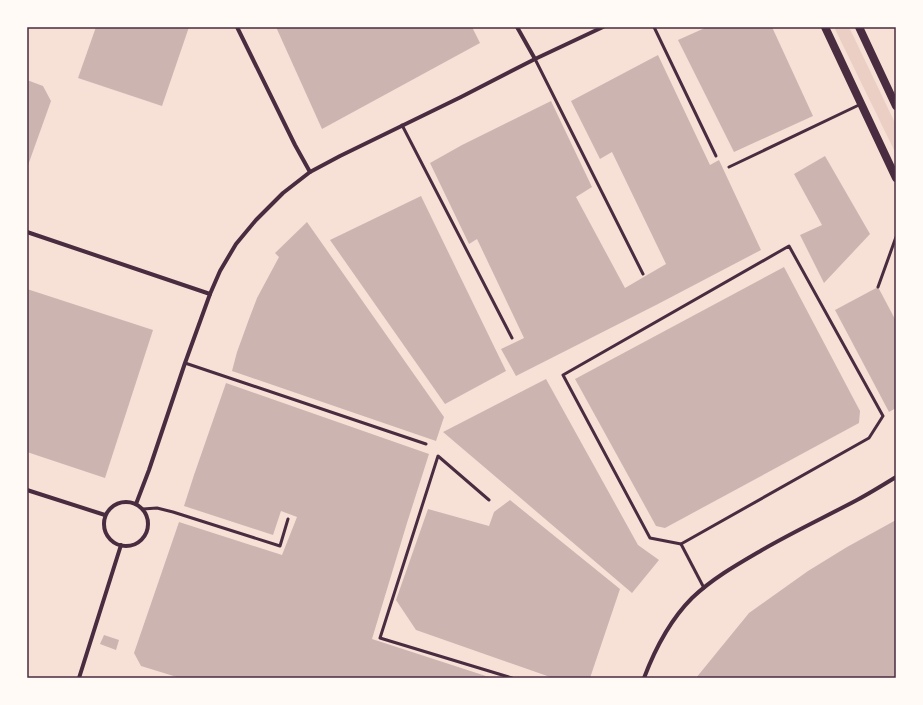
<svg xmlns="http://www.w3.org/2000/svg" width="923" height="705" viewBox="0 0 923 705" font-family="Manrope,sans-serif">
<style>
.green{fill:#ebcfc5}
.building{fill:#ccb4b1}
.lines{fill:none;stroke-linecap:round;stroke-linejoin:round}
.service{stroke:#4a2c40;stroke-width:3}
.minor{stroke:#4a2c40;stroke-width:4}
.secondary{stroke:#4a2c40;stroke-width:8}
.neatline{fill:none;stroke:#4a2c40;stroke-width:1.5}
</style>
<rect width="100%" height="100%" fill="#f7e1d7"/>
<path class="green" d="M834,27H849L896,125V154Z"/>
<g class="building">
<path d="M96,27H189L162,106L78,78Z"/>
<path d="M276,27H472L480,43L322,129Z"/>
<path d="M707,27H772L813,116L734,152L678,40Z"/>
<path d="M658,55L710,165L719,160L761,250L658,304L516,376L501,349L524,338L477,239L469,244L430,163L462,145L551,101L592,187L576,197L625,288L666,264L612,152L600,159L571,101Z"/>
<path d="M27,80L43,86L51,101L27,168Z"/>
<path d="M825,156L870,234L824,283L800,235L822,225L794,174Z"/>
<path d="M421,196L506,371L445,404L330,240Z"/>
<path d="M307,222L444,417L436,441L232,371L237,352L249,319L257,298L279,257L275,253Z"/>
<path d="M784,267L860,411L859,423L665,528L656,526L575,379Z"/>
<path d="M878,287L896,321V408L889,412L835,310Z"/>
<path d="M27,289L153,330L105,478L27,452Z"/>
<path d="M546,379L638,545L659,560L632,593L443,432Z"/>
<path d="M226,383L429,454L407,523L372,639L492,678H180L141,666L134,653L179,522L282,555L297,517L281,511L273,535L184,506L194,475Z"/>
<path d="M510,500L620,589L590,678H553L416,630L396,600L428,509L489,526L494,512Z"/>
<path d="M896,520V678H696L749,613L808,571L847,547Z"/>
<path d="M104,635L119,640L116,650L100,644Z"/>
</g>
<g class="lines">
<g class="service">
<path d="M654,27L716,156"/>
<path d="M535,59L643,274"/>
<path d="M402,125L512,338"/>
<path d="M729,167L861,104"/>
<path d="M789,246L883,416L869,438L681,544L650,538L563,375Z"/>
<path d="M878,287L896,237"/>
<path d="M185,363L426,444"/>
<path d="M489,500L438,456L380,638L512,678"/>
<path d="M143,509L157,508L173,512L280,546L288,519"/>
<path d="M681,544L704,588"/>
</g>
<g class="minor">
<path d="M237,27L295,145L310,172"/>
<path d="M517,27L535,59"/>
<path d="M27,232L210,294"/>
<path d="M27,490L105,515"/>
<circle cx="126" cy="524" r="22"/>
<path d="M136,504L149,470L185,363L210,294L220,271L236,244L256,220L283,193L310,172L340,156L461,97L535,59L603,27"/>
<path d="M79,678L121,545"/>
<path d="M644,678C655,649 670,620 692,598C713,578 738,564 762,550C793,532 825,517 857,500C870,493 883,485 896,477"/>
</g>
<g class="secondary">
<path d="M825,27L896,178"/>
<path d="M859,27L896,106"/>
</g>
</g>
<rect width="923" height="705" fill="none" stroke="#fffaf5" stroke-width="56"/>
<rect x="28" y="28" width="867" height="649" class="neatline"/>
</svg>
